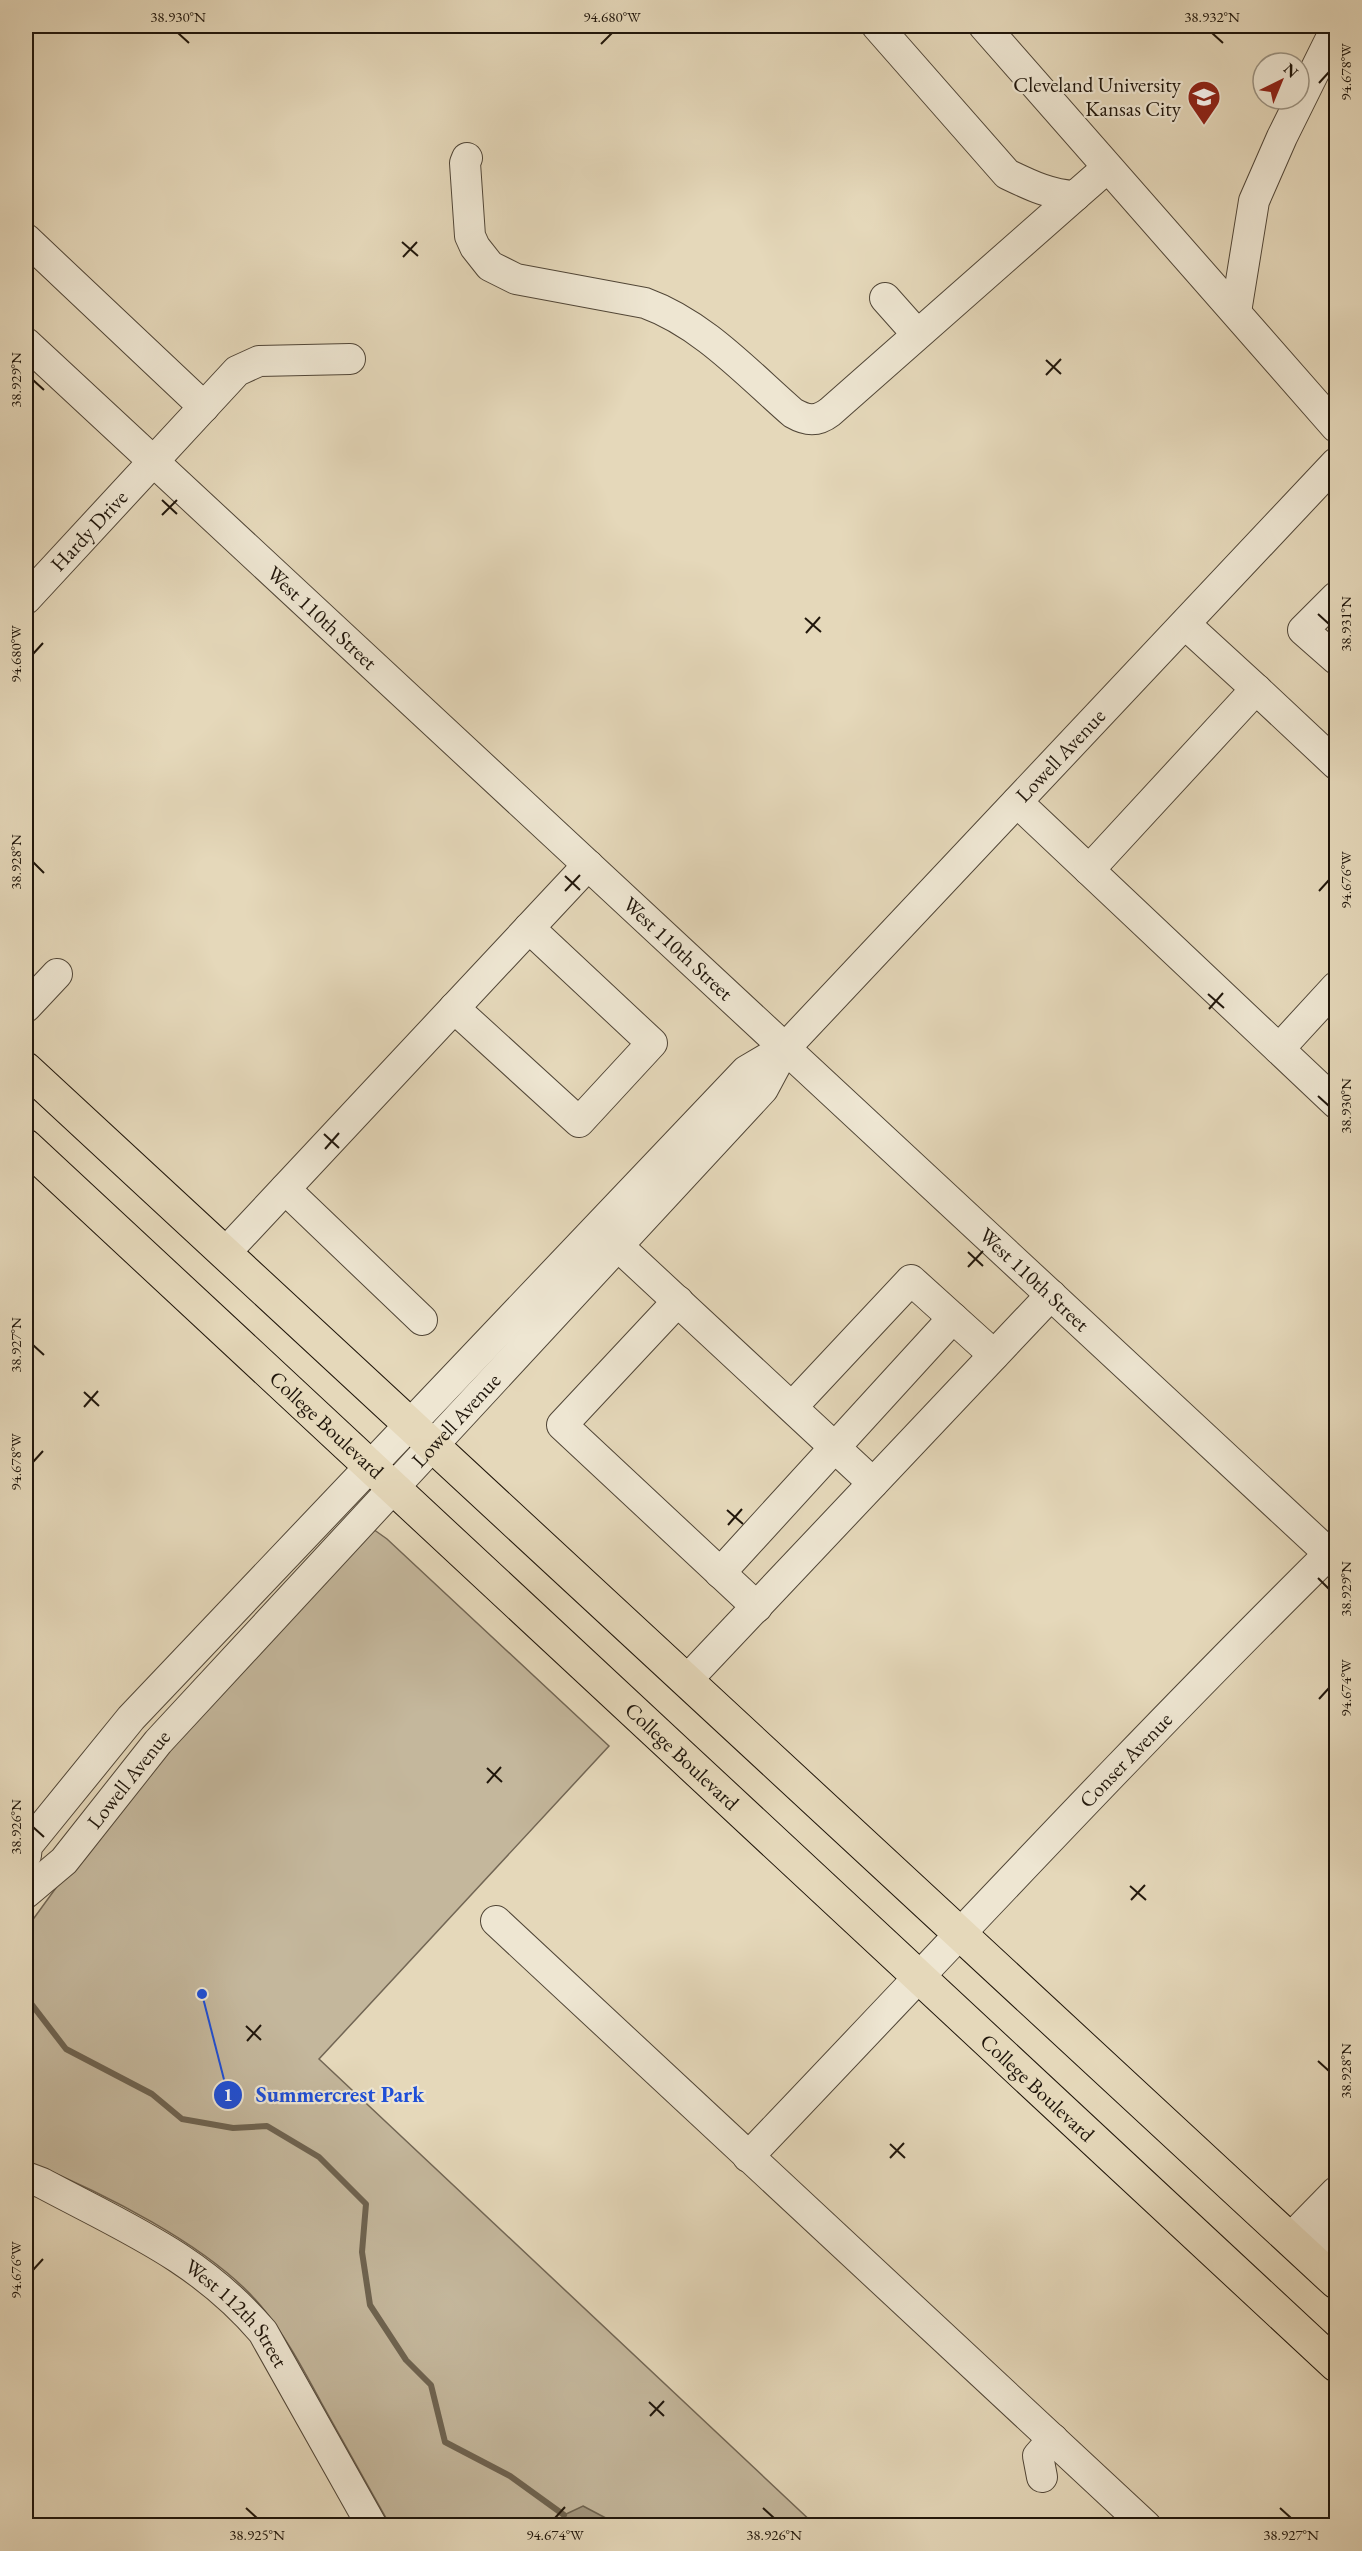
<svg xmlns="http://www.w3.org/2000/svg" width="1362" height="2551" viewBox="0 0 1362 2551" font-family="'EB Garamond',serif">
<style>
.green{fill:#c4b79c;stroke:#726654;stroke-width:1.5}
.water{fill:#a2967e;stroke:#6e6350;stroke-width:1.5}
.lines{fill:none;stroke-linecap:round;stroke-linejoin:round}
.stream{stroke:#6e6350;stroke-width:6}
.minor-casing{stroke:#514637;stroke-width:32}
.major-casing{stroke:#20160b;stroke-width:35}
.minor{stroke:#eee6d2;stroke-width:30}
.major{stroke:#e5d8ba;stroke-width:33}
.ticks{fill:none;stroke:#20160b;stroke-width:2}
.labels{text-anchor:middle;stroke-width:4.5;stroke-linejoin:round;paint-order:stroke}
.poi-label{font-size:21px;fill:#20160b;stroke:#eee6d2;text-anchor:end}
.street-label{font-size:21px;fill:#20160b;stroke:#eee6d2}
.leader{fill:none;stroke:#1d4ed8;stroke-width:2}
.callout-dot{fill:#1d4ed8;stroke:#eee6d2;stroke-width:2}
.mark-label{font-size:18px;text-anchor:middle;font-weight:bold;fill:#fff}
.callout-label{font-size:22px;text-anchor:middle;font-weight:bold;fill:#1d4ed8;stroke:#eee6d2;stroke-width:4.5;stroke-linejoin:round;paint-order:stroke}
.neatline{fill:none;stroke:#20160b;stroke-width:2}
.ticks-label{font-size:15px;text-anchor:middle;fill:#20160b}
</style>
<rect width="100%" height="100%" fill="#e5d8ba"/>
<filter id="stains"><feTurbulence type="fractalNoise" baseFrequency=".00333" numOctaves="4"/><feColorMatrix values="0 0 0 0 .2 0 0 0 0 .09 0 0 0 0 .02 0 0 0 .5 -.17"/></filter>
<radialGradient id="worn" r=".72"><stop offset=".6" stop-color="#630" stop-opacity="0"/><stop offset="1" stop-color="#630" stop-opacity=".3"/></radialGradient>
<path class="green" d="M373,1529L387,1539L609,1746L319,2059L815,2525H390C367,2484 344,2443 321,2402C303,2369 285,2335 261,2306C210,2245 99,2191 26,2161V1929L101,1826Z"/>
<path class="water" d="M583,2506L619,2525H565L564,2515Z"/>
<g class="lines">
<path class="stream" d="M26,1997L66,2049L152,2094L182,2119L233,2128L267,2126L319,2157L366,2204L362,2252L370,2305L406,2360L431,2385L445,2442L510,2476L564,2515"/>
<g class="minor-casing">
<g id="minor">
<path d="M877,26L1007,174C1030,185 1050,195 1075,196L1107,168"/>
<path d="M984,26L1336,427"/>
<path d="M467,158L465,163L470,236L475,247L490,266L516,279L645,303C703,324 747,373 793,413C807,421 817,422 830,412L1075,196"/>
<path d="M26,239L204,407"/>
<path d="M885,298L917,334"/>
<path d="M1236,312L1254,201L1282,137L1336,28"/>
<path id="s1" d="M26,343L1336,1560"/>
<path d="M1336,597L1303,630L1336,659"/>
<path id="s2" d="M26,599L237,371L259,361L350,359"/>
<path d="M1256,689L1336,764"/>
<path d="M1017,802L1336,1103"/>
<path d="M1089,870L1256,689L1185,624"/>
<path d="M26,1007L57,974"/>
<path d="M454,1008L579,1122L652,1043L529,928"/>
<path d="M1279,1049L1336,987"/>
<path d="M285,1189L422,1320"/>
<path d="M618,1246L873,1483"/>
<path d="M225,1253L588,865"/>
<path d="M678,1301L562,1425L757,1607"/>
<path d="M792,1407L911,1280L994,1355"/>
<path d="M720,1573L953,1318"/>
<path d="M686,1681L1051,1295"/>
<path d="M26,1855L27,1846L131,1718L746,1071L785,1048"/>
<path id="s3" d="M26,1893L64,1861L158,1742L763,1089L785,1048L1336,463"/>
<path d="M496,1921L1146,2526"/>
<path id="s4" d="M748,2157C943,1953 1135,1745 1336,1547"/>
<path id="s5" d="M26,2177L42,2183C126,2228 200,2258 263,2332L372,2526"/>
<path d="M1290,2239L1336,2192"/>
<path d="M1312,2259L1336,2231"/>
<path d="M1042,2477L1038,2456L1053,2439"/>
</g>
</g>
<g class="major-casing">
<g id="major">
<path d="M26,1069L1336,2282"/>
<path id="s6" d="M26,1146C464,1551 898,1960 1336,2365"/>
</g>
</g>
<use href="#minor" class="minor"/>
<use href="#major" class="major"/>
</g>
<path class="ticks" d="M178,33L189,43M1212,33L1223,43M601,44L612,33M1319,83L1329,72M402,242L418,256M403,257L417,242M1046,360L1061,374M1046,375L1061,359M33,380L44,390M162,500L177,514M162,515L177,500M1318,614L1329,624M805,618L821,632M806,633L820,617M33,654L43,643M33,862L44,873M565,876L580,890M565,891L580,875M1319,891L1329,880M1208,994L1224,1008M1209,1009L1223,993M1318,1096L1329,1106M324,1134L339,1148M325,1149L339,1133M968,1252L983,1266M968,1267L983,1251M33,1345L44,1355M84,1392L99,1406M84,1407L98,1391M33,1462L43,1451M727,1510L743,1524M728,1525L742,1509M1318,1578L1329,1589M1319,1699L1329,1688M487,1768L502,1782M487,1783L501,1767M33,1827L44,1837M1130,1886L1146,1900M1131,1900L1145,1885M246,2026L261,2040M247,2041L261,2025M1318,2061L1329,2071M890,2144L905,2158M890,2158L904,2143M33,2270L43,2259M649,2402L664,2416M650,2416L664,2401M246,2508L257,2518M763,2508L774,2518M1280,2508L1291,2518M555,2518L565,2507"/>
<defs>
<g id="university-pin" transform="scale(1.725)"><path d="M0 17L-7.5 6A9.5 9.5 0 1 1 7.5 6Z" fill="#8f2418" stroke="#eee6d2"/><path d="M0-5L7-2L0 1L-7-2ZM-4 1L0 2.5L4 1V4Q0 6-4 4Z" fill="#fff"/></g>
</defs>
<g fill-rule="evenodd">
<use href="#university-pin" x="1204" y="97"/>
</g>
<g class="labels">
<g class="poi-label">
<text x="1181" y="92">Cleveland University<tspan x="1181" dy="24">Kansas City</tspan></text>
</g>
<g class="street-label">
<text dy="7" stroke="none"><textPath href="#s2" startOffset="93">Hardy Drive</textPath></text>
<text dy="7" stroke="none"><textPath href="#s1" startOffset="404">West 110th Street</textPath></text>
<text dy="7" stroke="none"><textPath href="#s3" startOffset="1540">Lowell Avenue</textPath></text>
<text dy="7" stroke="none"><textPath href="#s1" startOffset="890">West 110th Street</textPath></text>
<text dy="7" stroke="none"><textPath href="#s1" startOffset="1376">West 110th Street</textPath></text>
<text dy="7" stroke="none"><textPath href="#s3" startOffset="640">Lowell Avenue</textPath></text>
<text dy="7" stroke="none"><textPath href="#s6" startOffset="410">College Boulevard</textPath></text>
<text dy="7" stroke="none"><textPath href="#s6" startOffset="896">College Boulevard</textPath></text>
<text dy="7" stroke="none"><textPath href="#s4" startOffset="548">Conser Avenue</textPath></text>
<text dy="7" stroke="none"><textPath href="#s3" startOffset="154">Lowell Avenue</textPath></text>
<text dy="7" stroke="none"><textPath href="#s6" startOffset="1382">College Boulevard</textPath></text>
<text dy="7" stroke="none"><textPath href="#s5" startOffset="254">West 112th Street</textPath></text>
</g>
</g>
<path class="leader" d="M202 1994L228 2095"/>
<g class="callout-dot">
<circle cx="202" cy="1994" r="6"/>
<circle cx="228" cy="2095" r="15"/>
</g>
<g class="mark-label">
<text x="228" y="2101">1</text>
</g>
<g class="callout-label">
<text x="340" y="2102">Summercrest Park</text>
</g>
<rect width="1362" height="2551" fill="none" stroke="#e5d8ba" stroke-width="66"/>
<g transform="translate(1281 81) rotate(43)"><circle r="28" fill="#eee6d2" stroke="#9c9382" stroke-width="1.5"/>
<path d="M0-4.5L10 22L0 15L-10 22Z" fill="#8f2418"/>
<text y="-9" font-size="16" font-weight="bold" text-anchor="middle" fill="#20160b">N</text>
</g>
<rect x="33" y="33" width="1296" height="2485" class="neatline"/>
<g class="ticks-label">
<text x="178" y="22">38.930°N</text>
<text x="612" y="22">94.680°W</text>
<text x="1212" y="22">38.932°N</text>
<text transform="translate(1346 72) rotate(-90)" y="5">94.678°W</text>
<text transform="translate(16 380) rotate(-90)" y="5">38.929°N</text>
<text transform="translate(1346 624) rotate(-90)" y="5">38.931°N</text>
<text transform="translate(16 654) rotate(-90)" y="5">94.680°W</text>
<text transform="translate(16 862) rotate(-90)" y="5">38.928°N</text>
<text transform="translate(1346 880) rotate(-90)" y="5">94.676°W</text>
<text transform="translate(1346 1106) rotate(-90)" y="5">38.930°N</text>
<text transform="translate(16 1345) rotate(-90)" y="5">38.927°N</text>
<text transform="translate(16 1462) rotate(-90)" y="5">94.678°W</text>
<text transform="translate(1346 1589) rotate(-90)" y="5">38.929°N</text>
<text transform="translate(1346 1688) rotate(-90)" y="5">94.674°W</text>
<text transform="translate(16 1827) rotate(-90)" y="5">38.926°N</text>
<text transform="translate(1346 2071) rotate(-90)" y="5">38.928°N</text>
<text transform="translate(16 2270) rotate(-90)" y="5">94.676°W</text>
<text x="257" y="2540">38.925°N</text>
<text x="555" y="2540">94.674°W</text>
<text x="774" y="2540">38.926°N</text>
<text x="1291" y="2540">38.927°N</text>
</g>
<rect width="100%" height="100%" filter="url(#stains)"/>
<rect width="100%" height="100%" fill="url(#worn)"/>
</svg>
